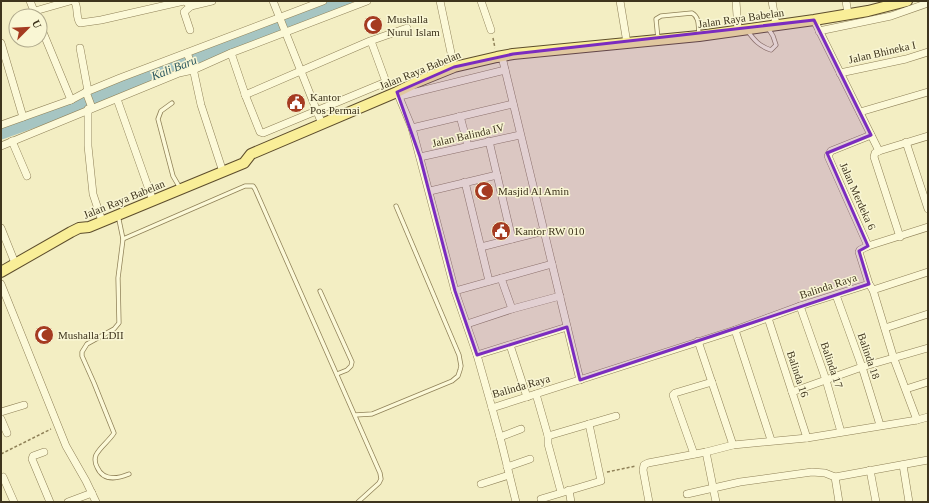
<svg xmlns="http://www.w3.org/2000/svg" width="929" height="503" viewBox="0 0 929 503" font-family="Georgia,serif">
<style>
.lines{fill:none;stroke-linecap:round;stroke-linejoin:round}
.river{stroke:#a6c5c2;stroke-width:15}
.lane-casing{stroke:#8f8158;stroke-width:5}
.street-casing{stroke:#8f8158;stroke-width:8}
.primary-casing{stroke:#5d4d2c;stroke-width:12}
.path{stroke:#8f8158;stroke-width:1.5;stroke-dasharray:3 2;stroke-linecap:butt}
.lane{stroke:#fcf9d8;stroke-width:3.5}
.street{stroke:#fcf9d8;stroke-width:7}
.primary{stroke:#f9ee98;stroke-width:10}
.marked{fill:#7b2cbf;fill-opacity:0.2;stroke:#7b2cbf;stroke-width:3;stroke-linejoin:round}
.labels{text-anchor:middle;stroke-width:3;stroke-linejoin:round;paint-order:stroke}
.street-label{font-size:11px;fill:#3e341d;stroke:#f9f6d4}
.poi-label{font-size:11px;fill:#3e341d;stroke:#f9f6d4;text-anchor:start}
.water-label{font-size:12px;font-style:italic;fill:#2b585f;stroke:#f9f6d4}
</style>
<rect width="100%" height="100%" fill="#f3eec3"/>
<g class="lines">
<path class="river" d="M1,132L107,94L345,1"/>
<g class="lane-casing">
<g id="lane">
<path d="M747,30C754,40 759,46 771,50L776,45L773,36L768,28"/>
<path d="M658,39L656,19L661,16L692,13C700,17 698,28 699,35"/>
<path d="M172,103L161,111L158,119L173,176L180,188"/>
<path d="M118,215L123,239L118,278L119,323L114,329L87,344L82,352V356L94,383L114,433C109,441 100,447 96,455C94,460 95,463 97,467C103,481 117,479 129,474"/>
<path d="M123,239L245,186H253L255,189L380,473L381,479L379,483L358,502"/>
<path d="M320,291L352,362L351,366L347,370L337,374"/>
<path d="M355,415L372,414L452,381L458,376L460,370L461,366L459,355L396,206"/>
</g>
</g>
<g class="street-casing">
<g id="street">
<path d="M30,1L36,16"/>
<path d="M74,1C79,7 75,16 80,23L101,20L184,1"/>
<path d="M185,1L191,6L212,1"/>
<path d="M273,1L322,124"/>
<path d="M440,1L454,67"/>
<path d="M481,1L491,30"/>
<path d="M620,1L627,43"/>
<path d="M736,1L738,30"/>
<path d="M772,1L776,25"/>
<path d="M846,1L848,14"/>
<path d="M35,11L70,1"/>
<path d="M814,20L879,151"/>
<path d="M40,25L71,100"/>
<path d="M190,30L184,12L191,6"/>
<path d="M819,31L891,16L928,3"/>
<path d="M1,43L23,117"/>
<path d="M80,48L88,91"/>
<path d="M187,53L193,68L201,105L223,172"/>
<path d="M231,53L246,97L260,132L263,133L386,82L371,41"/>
<path d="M502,57L580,380"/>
<path d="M840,73L906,59L928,52"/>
<path d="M86,92L92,108"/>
<path d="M397,92L412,128L455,291L477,355L492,408L735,330L800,306L869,284"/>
<path d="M245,95L370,41L407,28"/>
<path d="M400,96L505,70"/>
<path d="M117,99L153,201"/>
<path d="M88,109V146L93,194L102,221"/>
<path d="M860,112L928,92"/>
<path d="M460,116L468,146"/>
<path d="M1,125L71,100L86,92L120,78L323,1"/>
<path d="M412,128L513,104"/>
<path d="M12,141L27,176"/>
<path d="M489,141L512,239"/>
<path d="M906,142L928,209"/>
<path d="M1,146L179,73L193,70L231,53L367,1"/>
<path d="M420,157L520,135"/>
<path d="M465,182L489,281"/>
<path d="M430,191L497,175"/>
<path d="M928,227L868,246L860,250L859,252L869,284L873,290L928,272"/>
<path d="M1,228L15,263"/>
<path d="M900,237L874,157L875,153L879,151L928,136"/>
<path d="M868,246L828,156L831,151L871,135"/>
<path d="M481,247L544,231"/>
<path d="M501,278L512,309"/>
<path d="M1,284L66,446L86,481L96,502"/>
<path d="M873,290L894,359L917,420"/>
<path d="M455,291L552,264"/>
<path d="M836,295L862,367L880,425"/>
<path d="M800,306L826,380L841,432"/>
<path d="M768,318L807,438"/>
<path d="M467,324L512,309L560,296"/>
<path d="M885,328L928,314"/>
<path d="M735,330L771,440"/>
<path d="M698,341L733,445"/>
<path d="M510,345L527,397"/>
<path d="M477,355L567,327"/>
<path d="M906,389L928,382"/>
<path d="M792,392L862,367L928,348"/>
<path d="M536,394L548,436V444L561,492"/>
<path d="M492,408L500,437L516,502"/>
<path d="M1,412L24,405"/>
<path d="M1,419L7,433"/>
<path d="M548,436L616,416"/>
<path d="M500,437L521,429"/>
<path d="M44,452L33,456L32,459L50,502"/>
<path d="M706,452L716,502"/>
<path d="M694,454L673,395L675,393L712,382"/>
<path d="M903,465L909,502"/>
<path d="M507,467L530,459"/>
<path d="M870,470L876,502"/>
<path d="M3,477L14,502"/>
<path d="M835,477L839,502"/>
<path d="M481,484L509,475"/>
<path d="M569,490L571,502"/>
<path d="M687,494L740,482L812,472L825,473L835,477L928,460"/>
<path d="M541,499L601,481L589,424"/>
<path d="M68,502L92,493"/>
<path d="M649,502L643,470L644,465L648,463L706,452L733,445L807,438L917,420L928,417"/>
</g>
</g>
<g class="primary-casing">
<path id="primary" d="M1,272L71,232L79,228L89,227L244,163L251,154L397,92L417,82L454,67L497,57L513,54L699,36L814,20L868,11L907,1"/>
</g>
<g class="path">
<path d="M493,38L495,48"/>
<path d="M1,454L51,429"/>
<path d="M607,472L636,466"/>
</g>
<use href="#lane" class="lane"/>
<use href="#street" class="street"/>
<use href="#primary" class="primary"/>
</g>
<path class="marked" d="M814,20L871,135L827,153L868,246L859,251L869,284L580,380L567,327L477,355L455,291L420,157L397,92L454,67L513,54Z"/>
<defs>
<g id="mosque-disc" transform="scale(1)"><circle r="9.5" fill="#a53b21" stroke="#f9f6d4"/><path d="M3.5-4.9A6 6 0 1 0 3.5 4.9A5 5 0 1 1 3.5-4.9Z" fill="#fff"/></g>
<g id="civic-disc" transform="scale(1)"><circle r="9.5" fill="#a53b21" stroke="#f9f6d4"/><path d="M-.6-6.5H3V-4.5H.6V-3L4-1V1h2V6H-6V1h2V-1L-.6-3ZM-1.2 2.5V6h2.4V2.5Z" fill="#fff"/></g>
</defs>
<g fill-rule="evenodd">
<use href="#mosque-disc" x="373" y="25"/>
<use href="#civic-disc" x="296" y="103"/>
<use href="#mosque-disc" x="484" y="191"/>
<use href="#civic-disc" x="501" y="231"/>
<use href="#mosque-disc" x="44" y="335"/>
</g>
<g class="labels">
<g class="street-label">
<text transform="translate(741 18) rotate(-8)" y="4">Jalan Raya Babelan</text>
<text transform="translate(882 52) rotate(-13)" y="4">Jalan Bhineka I</text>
<text transform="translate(420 70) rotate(-22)" y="4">Jalan Raya Babelan</text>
<text transform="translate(468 135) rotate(-13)" y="4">Jalan Balinda IV</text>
<text transform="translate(858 196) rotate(66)" y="4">Jalan Merdeka 6</text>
<text transform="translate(124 199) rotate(-22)" y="4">Jalan Raya Babelan</text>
<text transform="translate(828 286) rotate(-18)" y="4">Balinda Raya</text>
<text transform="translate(869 356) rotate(71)" y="4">Balinda 18</text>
<text transform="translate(832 365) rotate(71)" y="4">Balinda 17</text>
<text transform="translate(798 374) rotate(72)" y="4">Balinda 16</text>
<text transform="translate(521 386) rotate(-16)" y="4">Balinda Raya</text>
</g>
<g class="poi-label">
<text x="387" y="23">Mushalla<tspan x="387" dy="13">Nurul Islam</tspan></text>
<text x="310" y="101">Kantor<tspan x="310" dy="13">Pos Permai</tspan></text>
<text x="498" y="195">Masjid Al Amin</text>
<text x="515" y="235">Kantor RW 010</text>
<text x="58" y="339">Mushalla LDII</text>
</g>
<g class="water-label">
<text transform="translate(174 68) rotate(-21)" y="4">Kali Baru</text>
</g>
</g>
<rect width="929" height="503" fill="none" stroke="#3e341d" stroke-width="4"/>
<g transform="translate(28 28) rotate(66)"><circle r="19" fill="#f9f6d4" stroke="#aea88b"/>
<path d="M0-3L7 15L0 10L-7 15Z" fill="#a53b21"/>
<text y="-6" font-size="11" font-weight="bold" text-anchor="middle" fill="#3e341d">U</text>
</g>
</svg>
